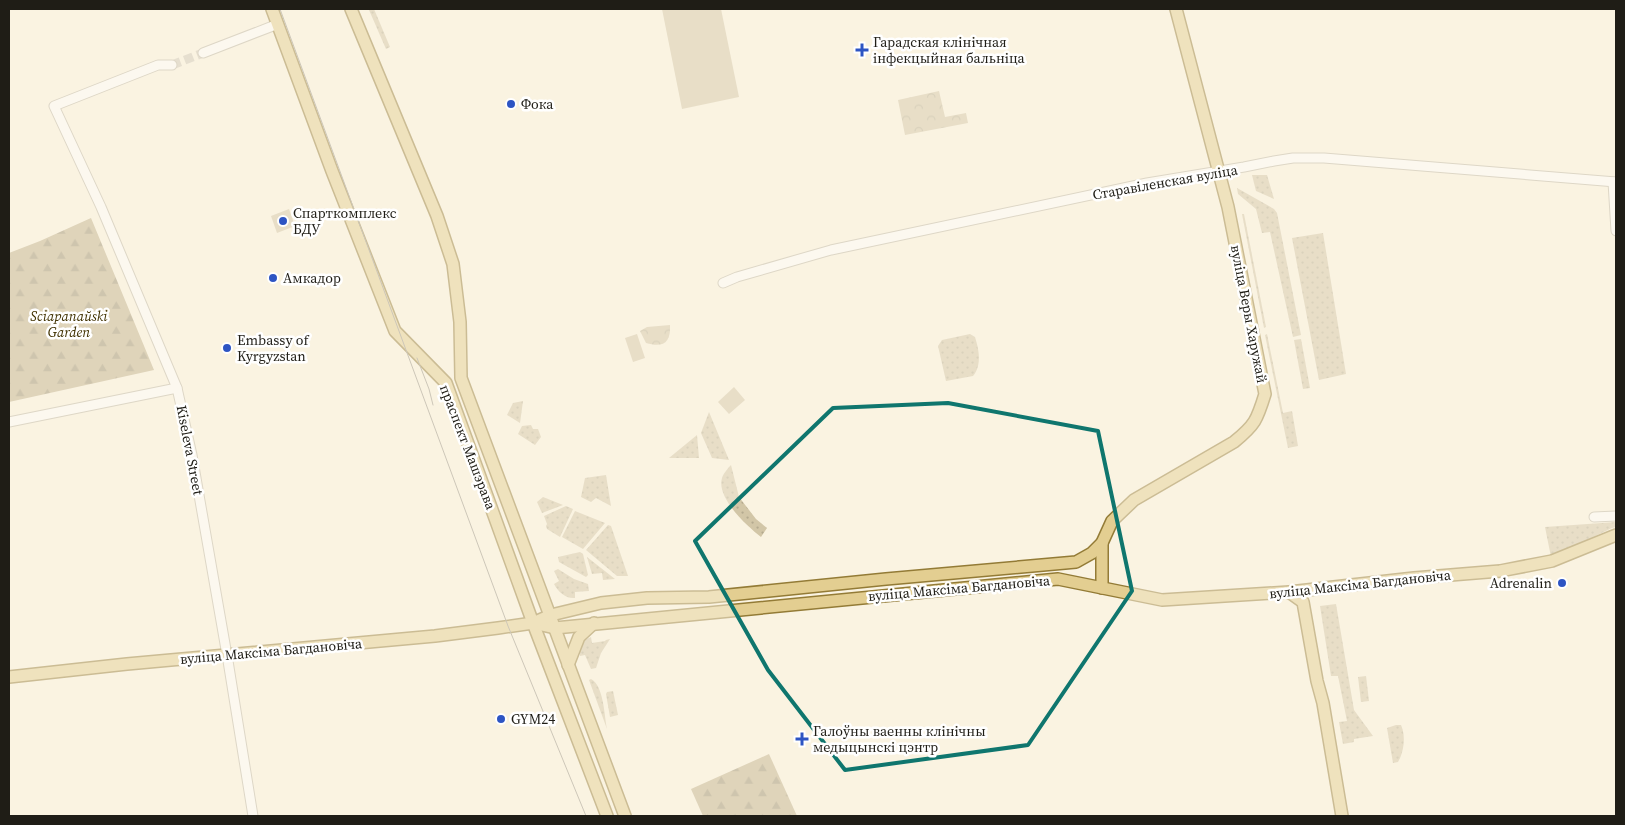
<svg xmlns="http://www.w3.org/2000/svg" width="1625" height="825" viewBox="0 0 1625 825" font-family="'Source Serif 4',serif">
<style>
.grass{fill:url(#grass-dots)}
.forest{fill:url(#forest-firs)}
.park{fill:url(#park-crowns)}
.pitch{fill:#d2c6a7}
.lines{fill:none;stroke-linecap:round;stroke-linejoin:round}
.minor-tunnel{stroke:#cec8b8;stroke-width:9;stroke-dasharray:9 4.5;stroke-linecap:butt}
.minor-casing{stroke:#bcb6a5;stroke-width:11}
.major-casing{stroke:#937b36;stroke-width:14}
.minor{stroke:#fff;stroke-width:9}
.major{stroke:#e3ce91;stroke-width:11}
.tram{stroke:#979285;stroke-width:1}
.marked{fill:none;stroke:#0f766e;stroke-width:4;stroke-linejoin:round}
.poi-dot{fill:#2d54c3;stroke:#fff;stroke-width:2}
.labels{text-anchor:middle;stroke-width:5;stroke-linejoin:round;paint-order:stroke}
.poi-label{font-size:14px;fill:#1f1d16;stroke:#fff;text-anchor:start}
.street-label{font-size:14px;fill:#1f1d16;stroke:#fff}
.park-label{font-size:14px;font-style:italic;fill:#403100;stroke:#fff}
</style>
<defs>
<pattern id="grass-dots" width="8" height="8" patternUnits="userSpaceOnUse" patternTransform="scale(1.25)"><rect width="8" height="8" fill="#d2c6a7"/><path d="M2 2h.1M6 6h.1" fill="none" stroke="#b4aa8f" stroke-width="1.8" stroke-linecap="round"/></pattern>
<pattern id="forest-firs" width="22" height="20" patternUnits="userSpaceOnUse" patternTransform="scale(1.25)"><rect width="22" height="20" fill="#beaf89"/><path d="M5 1l3.5 6h-7zM16 11l3.5 6h-7z" fill="#9a8e6f"/></pattern>
<pattern id="park-crowns" width="20" height="18" patternUnits="userSpaceOnUse" patternTransform="scale(1.25)"><rect width="20" height="18" fill="#d2c6a7"/><path d="M2 6a3 3 0 1 1 6 0M12 15a3 3 0 1 1 6 0" fill="none" stroke="#b4aa8f"/></pattern>
</defs>
<rect width="100%" height="100%" fill="#faf3e1"/>
<g class="grass">
<path d="M374,9L390,47L386,49L369,10Z"/>
<path d="M1252,175H1267L1274,199L1256,191Z"/>
<path d="M1237,188L1274,209L1277,213L1301,335L1293,337L1270,232L1262,233L1256,209L1238,194Z"/>
<path d="M1242,214H1244L1266,327L1264,328Z"/>
<path d="M1323,233L1346,374L1319,380L1292,238Z"/>
<path d="M970,334L975,337C979,350 982,365 973,376L946,381L938,346L942,340Z"/>
<path d="M1267,334L1283,413L1292,411L1298,446L1288,448L1265,335Z"/>
<path d="M1301,339L1310,388L1303,389L1294,340Z"/>
<path d="M523,401L520,423L507,415L513,403Z"/>
<path d="M709,412L729,460L712,458L701,433Z"/>
<path d="M531,425L533,429H538L541,437L535,445L518,434L522,426Z"/>
<path d="M697,435L699,458H669Z"/>
<path d="M731,465L739,497L756,519L767,528L761,537C747,526 716,498 722,478C723,474 728,468 731,465Z"/>
<path d="M606,475L611,506L596,498L591,502L581,497L585,478Z"/>
<path d="M543,497L563,505L542,513L537,502Z"/>
<path d="M566,506L573,509L560,537L547,529L546,526L547,524L544,516Z"/>
<path d="M575,511L605,523L583,549L562,537Z"/>
<path d="M1616,522V527L1612,528L1551,557L1545,527Z"/>
<path d="M608,525L611,526L628,576H617L586,550Z"/>
<path d="M580,552L583,554L588,575L586,577L559,562L558,557Z"/>
<path d="M587,557L615,579L603,580L602,573L592,574Z"/>
<path d="M558,569L574,579L588,584L589,591L575,592V598C566,599 558,592 554,584L559,581L554,571Z"/>
<path d="M1336,604L1354,710L1373,736L1354,739V742L1343,744L1339,722L1347,721L1338,676H1331L1320,606Z"/>
<path d="M591,637L592,643L605,641L606,640L610,639L601,653L596,668L591,669L585,655L580,656V650L585,640Z"/>
<path d="M1366,676L1369,701L1361,702L1358,677Z"/>
<path d="M591,679C604,686 604,715 607,729L589,680Z"/>
<path d="M613,691L618,715L610,717L606,694L607,692Z"/>
<path d="M1396,725H1401C1406,736 1404,752 1398,762L1393,763L1387,728Z"/>
</g>
<g class="forest">
<path d="M91,218L154,370L9,402V253L40,241Z"/>
<path d="M769,754L797,816H703L691,789Z"/>
</g>
<g class="park">
<path d="M939,91L945,117L966,113L968,123L905,135L898,100Z"/>
<path d="M670,325C671,343 663,348 646,343L640,331L647,327Z"/>
</g>
<g class="pitch">
<path d="M662,9H721L739,97L682,109Z"/>
<path d="M289,209L295,226L277,233L271,216Z"/>
<path d="M637,334L645,358L633,362L625,338Z"/>
<path d="M734,387L745,400L729,414L718,402Z"/>
</g>
<g class="lines">
<path class="minor-tunnel" d="M172,65L203,53"/>
<g class="minor-casing">
<g id="minor">
<path d="M203,53L278,24"/>
<path d="M172,65H158L54,106L101,207L177,388L192,455L228,661L253,816"/>
<path d="M1613,182L1616,231"/>
<path d="M723,283L737,277L831,250L1147,183L1244,167L1274,161L1293,158H1324L1616,182"/>
<path d="M9,422L177,388"/>
<path d="M1594,517L1616,516"/>
</g>
</g>
<g class="major-casing">
<g id="major">
<path d="M272,9L332,171L395,331L446,383L533,623L607,816"/>
<path d="M351,9L437,216L453,264L460,322L461,378L625,816"/>
<path d="M1102,543V588"/>
<path d="M1289,592L1303,602L1317,681L1323,703L1342,816"/>
<path d="M533,623L555,628L1058,579L1162,600L1289,592L1414,578L1500,571L1552,561L1616,535"/>
<path d="M568,665L579,637L594,623"/>
<path d="M9,677L127,664L435,636L498,628L533,623L551,615L601,603L647,598L709,597L886,579L1076,562L1092,553L1102,543L1112,521L1134,500L1234,442C1255,425 1257,420 1265,394L1228,207L1176,9"/>
</g>
</g>
<use href="#minor" class="minor"/>
<use href="#major" class="major"/>
<g class="tram">
<path d="M280,9L508,626L586,816"/>
<path d="M417,358L429,389L433,405"/>
</g>
</g>
<path d="M0 0H1625V825H0ZM948,403L1098,431L1132,591L1028,745L845,770L768,670L695,541L833,408Z" fill="#faf3e1" fill-opacity=".55" fill-rule="evenodd"/>
<path class="marked" d="M948,403L1098,431L1132,591L1028,745L845,770L768,670L695,541L833,408Z"/>
<g class="poi-dot">
<path d="M859.5 42.5h5v5h5v5h-5v5h-5v-5h-5v-5h5z"/>
<circle cx="511" cy="104" r="5"/>
<circle cx="283" cy="221" r="5"/>
<circle cx="273" cy="278" r="5"/>
<circle cx="227" cy="348" r="5"/>
<circle cx="1562" cy="583" r="5"/>
<circle cx="501" cy="719" r="5"/>
<path d="M799.5 731.5h5v5h5v5h-5v5h-5v-5h-5v-5h5z"/>
</g>
<g class="labels">
<g class="poi-label">
<text x="873" y="47">Гарадская клінічная<tspan x="873" dy="16">інфекцыйная бальніца</tspan></text>
<text x="521" y="109">Фока</text>
<text x="293" y="218">Спарткомплекс<tspan x="293" dy="16">БДУ</tspan></text>
<text x="283" y="283">Амкадор</text>
<text x="237" y="345">Embassy of<tspan x="237" dy="16">Kyrgyzstan</tspan></text>
<text x="1552" y="588" text-anchor="end">Adrenalin</text>
<text x="511" y="724">GYM24</text>
<text x="813" y="736">Галоўны ваенны клінічны<tspan x="813" dy="16">медыцынскі цэнтр</tspan></text>
</g>
<g class="street-label">
<text transform="translate(1165 182) rotate(-10)" y="5">Старавіленская вуліца</text>
<text transform="translate(1249 314) rotate(79)" y="5">вуліца Веры Харужай</text>
<text transform="translate(468 447) rotate(69)" y="5">праспект Машэрава</text>
<text transform="translate(190 450) rotate(79)" y="5">Kiseleva Street</text>
<text transform="translate(1360 584) rotate(-6)" y="5">вуліца Максіма Багдановіча</text>
<text transform="translate(959 588) rotate(-5)" y="5">вуліца Максіма Багдановіча</text>
<text transform="translate(271 651) rotate(-5)" y="5">вуліца Максіма Багдановіча</text>
</g>
<g class="park-label">
<text x="69" y="321">Sciapanaŭski<tspan x="69" dy="16">Garden</tspan></text>
</g>
</g>
<rect width="1625" height="825" fill="none" stroke="#1f1d16" stroke-width="20"/>
</svg>
